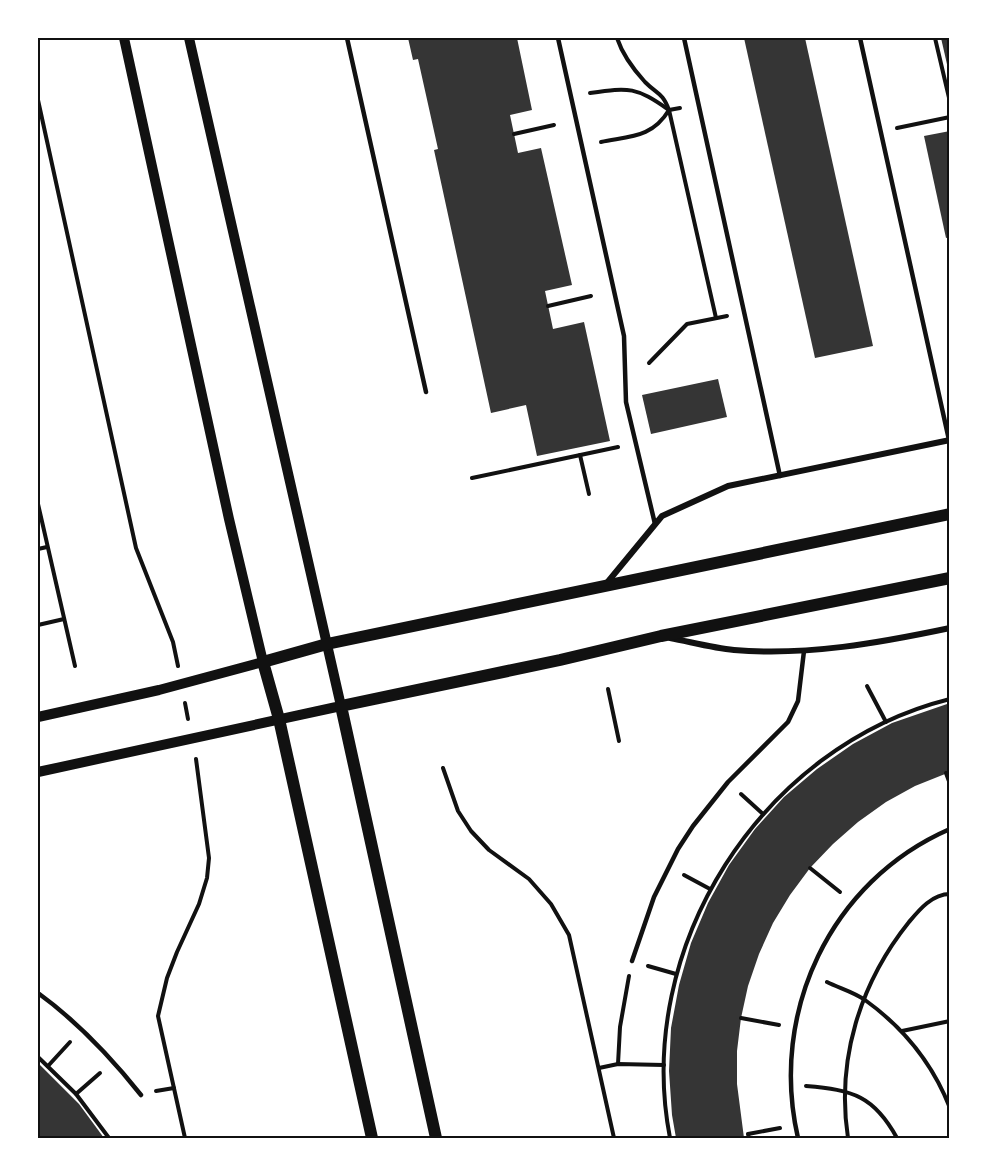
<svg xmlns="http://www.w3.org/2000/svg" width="987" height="1176" viewBox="0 0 987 1176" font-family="Overpass,sans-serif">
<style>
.building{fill:#353535}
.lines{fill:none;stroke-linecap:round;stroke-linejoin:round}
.path{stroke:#111;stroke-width:4}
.service{stroke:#111;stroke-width:4.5}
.minor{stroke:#111;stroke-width:6}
.tertiary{stroke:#111;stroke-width:10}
.secondary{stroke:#111;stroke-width:12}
.neatline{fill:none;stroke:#111;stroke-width:2}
</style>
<rect width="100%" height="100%" fill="#fff"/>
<g class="building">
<path d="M408,38H517L532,110L510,115L518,153L541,148L572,285L545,291L553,329L584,322L610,441L537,456L526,405L491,413L434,150L438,149L418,59L413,60Z"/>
<path d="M744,38H805L873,346L815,358Z"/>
<path d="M941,38H950V73H949Z"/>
<path d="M950,131V237L946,238L924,136Z"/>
<path d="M718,379L727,417L651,434L642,395Z"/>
<path d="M950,703V772L915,786L886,802L858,822L833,844L810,868L790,895L773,923L759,954L748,986L741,1018L737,1051V1084L744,1138H676L672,1115L669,1071L671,1028L679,985L691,943L708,903L729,865L755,829L784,797L817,769L853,744L892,723Z"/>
<path d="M38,1063L79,1104L104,1138H38Z"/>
</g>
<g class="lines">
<g class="path">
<path d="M617,38C622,53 634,70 645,82C658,95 662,92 669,110L716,318"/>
<path d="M935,38L950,102"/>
<path d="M590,93C630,87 636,87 669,110L680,108"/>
<path d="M38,100L136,548L173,642L178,666"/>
<path d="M897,128L950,117"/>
<path d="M514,134L554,125"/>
<path d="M601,142C630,136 652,138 669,110"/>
<path d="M548,306L591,296"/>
<path d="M649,363L687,324L727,316"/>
<path d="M580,455L589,494"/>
<path d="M472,478L618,447"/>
<path d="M38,504L75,666"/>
<path d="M38,549L47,547"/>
<path d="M38,625L64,619"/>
<path d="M867,686L886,722"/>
<path d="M608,689L619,741"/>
<path d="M185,703L188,719"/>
<path d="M443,768L458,811L471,831L489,850L529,879L551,904L569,935L614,1138"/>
<path d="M946,773L950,784"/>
<path d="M741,794L763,814"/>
<path d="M810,868L840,892"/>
<path d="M684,875L710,889"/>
<path d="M648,966L676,974"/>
<path d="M827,982C839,988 854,992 865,1000C904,1028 932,1062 950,1108"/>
<path d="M741,1018L779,1025"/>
<path d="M902,1031L950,1021"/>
<path d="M38,1057L76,1094L109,1138"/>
<path d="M618,1064L620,1027L629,976"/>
<path d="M48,1066L70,1042"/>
<path d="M599,1068L618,1064L664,1065"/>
<path d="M806,1086C853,1090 874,1096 897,1138"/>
<path d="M156,1091L174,1088"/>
<path d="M76,1094L100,1073"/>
<path d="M185,1138L158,1016L167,978L177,952L199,904L207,878L209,858L196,759"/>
<path d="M670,1138C633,948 761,746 950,699"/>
<path d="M749,1138L748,1134L780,1128"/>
<path d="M848,1138C836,1060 860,983 909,922C919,910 932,894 950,894"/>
</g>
<g class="service">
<path d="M347,38L426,392"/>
<path d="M558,38L624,336L626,402L655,524"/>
<path d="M684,38L780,476"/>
<path d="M860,38L949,440"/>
<path d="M632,961L654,897L678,849L693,826L728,782L788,722L798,701L804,651"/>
<path d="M38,993C78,1022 110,1056 141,1095"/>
<path d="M798,1138C769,1013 830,881 950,829"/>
</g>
<g class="minor">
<path d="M606,584L662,516L728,486L950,440"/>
<path d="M670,638C691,642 713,648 734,650C807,656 879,643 950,628"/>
</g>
<g class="tertiary">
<path d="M38,717L159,690L263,662L229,519L124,38"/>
<path d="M38,772L341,706L189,38"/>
</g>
<g class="secondary">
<path d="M372,1138L279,719L263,662L327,644L950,514"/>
<path d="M436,1138L341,706L560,660L661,636L950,578"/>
</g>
</g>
<rect width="987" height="1176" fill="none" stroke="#ffffff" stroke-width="78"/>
<rect x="39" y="39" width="909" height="1098" class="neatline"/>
</svg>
